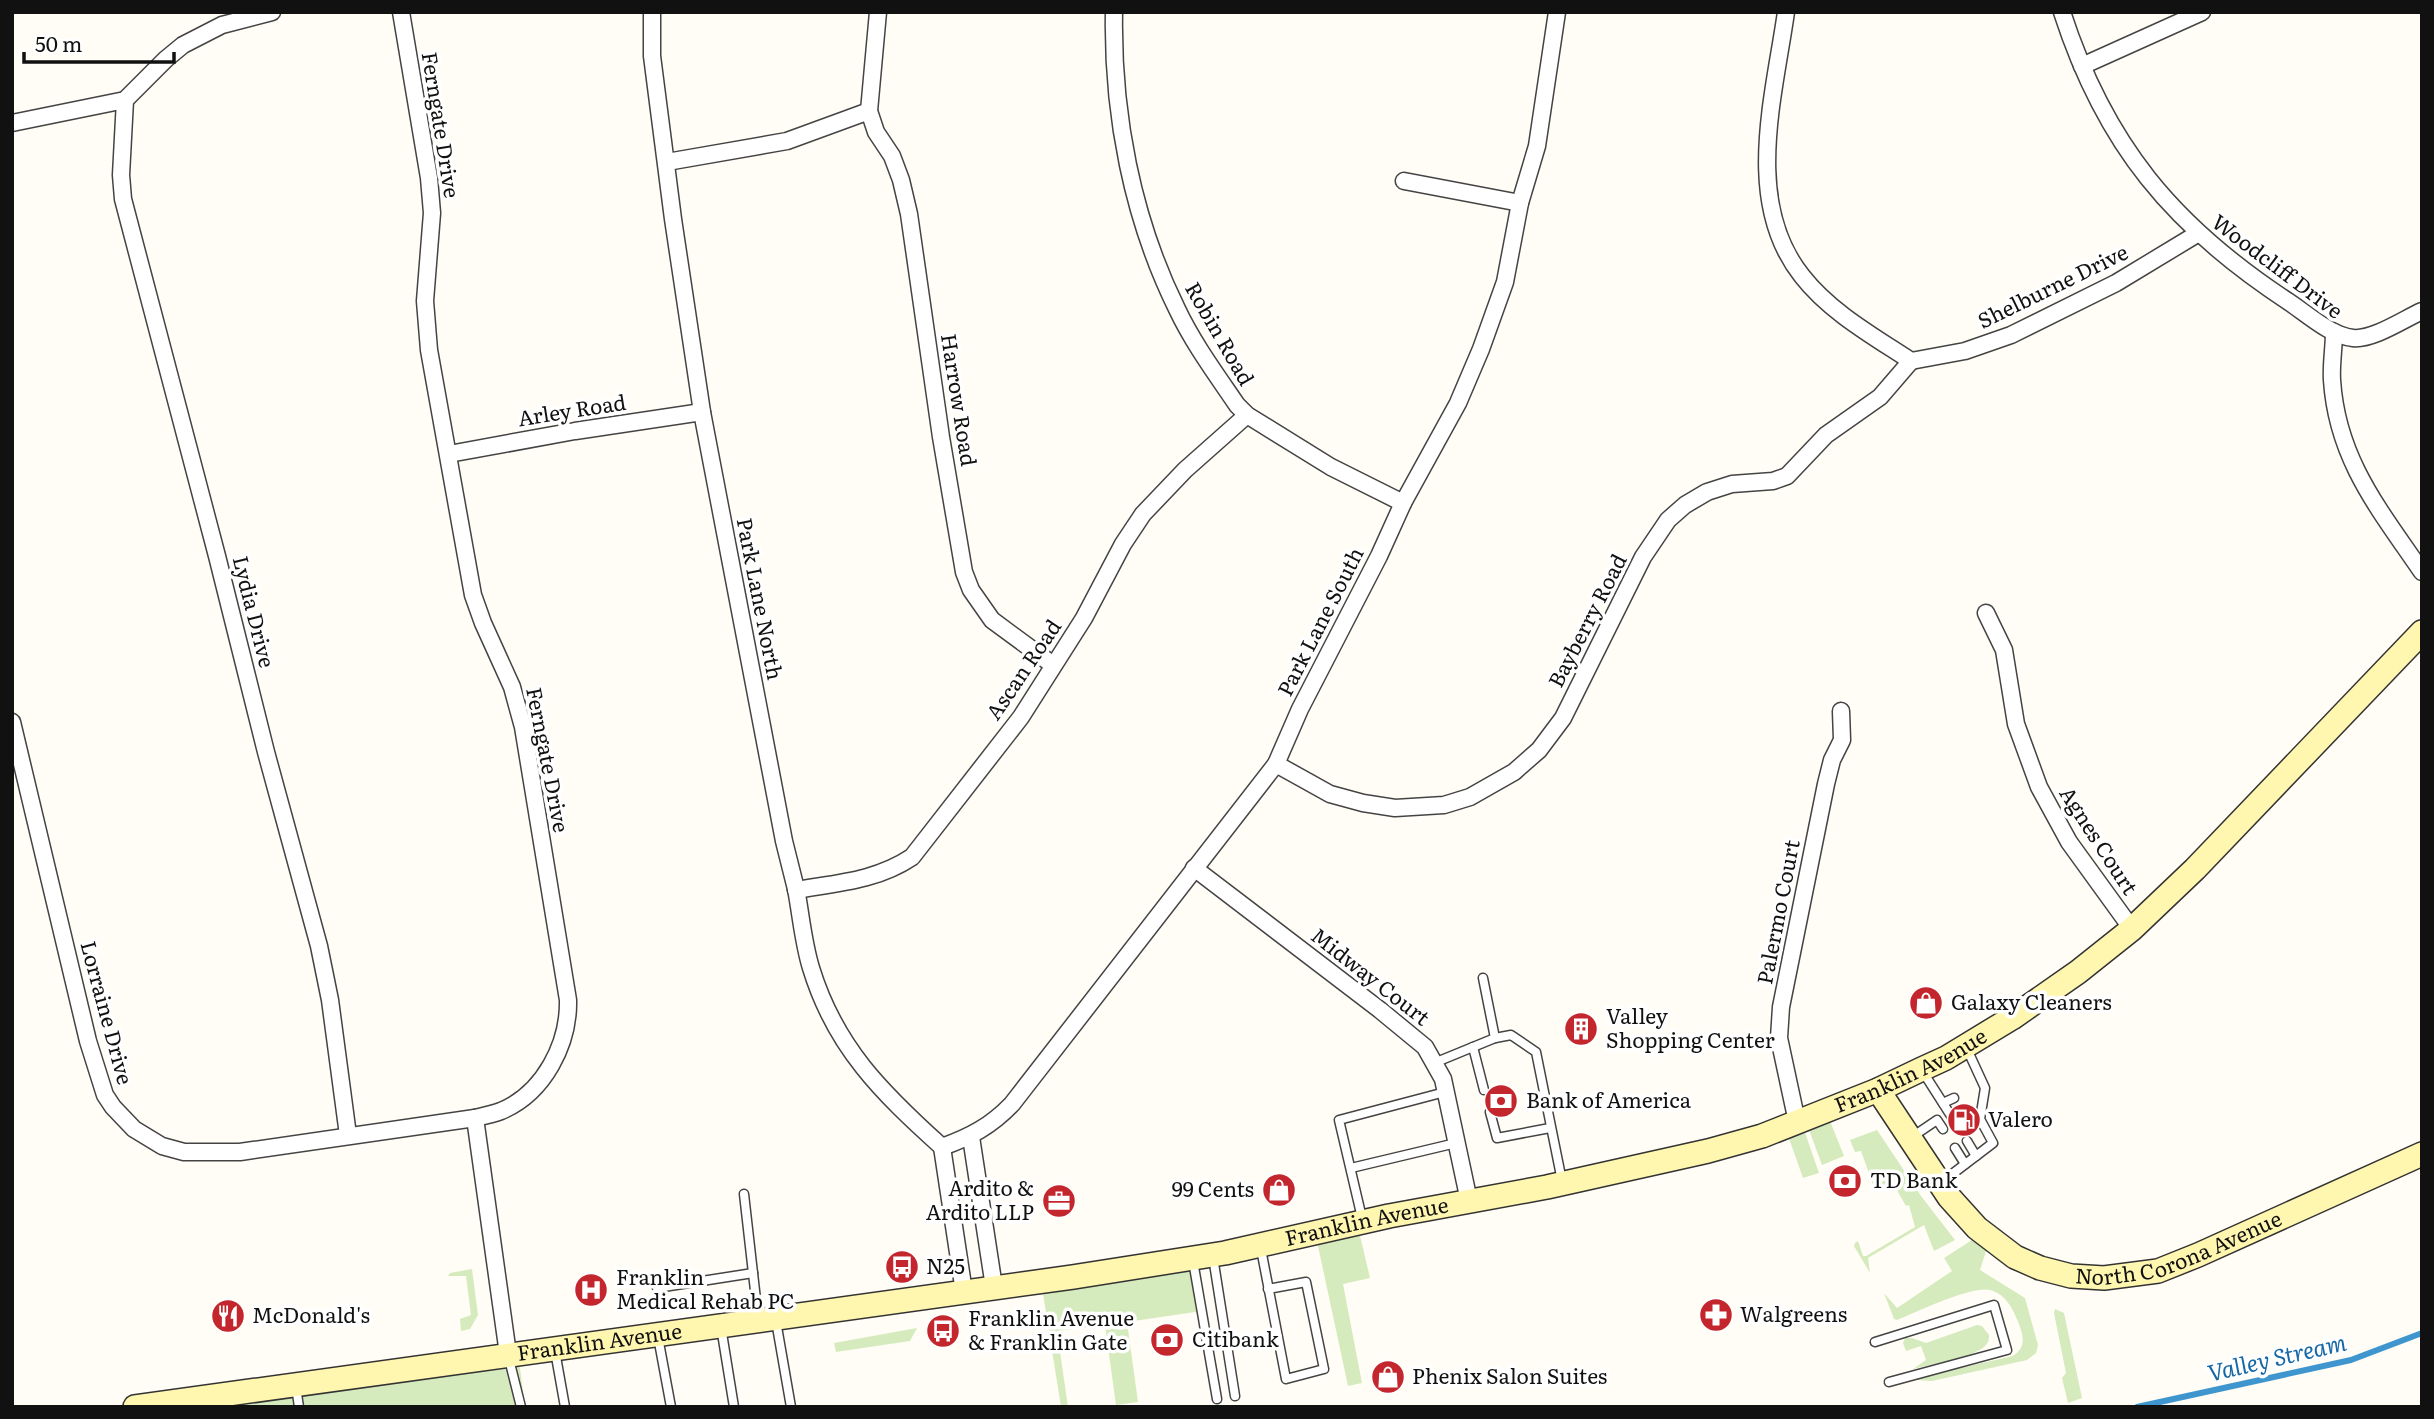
<svg xmlns="http://www.w3.org/2000/svg" width="2434" height="1419" viewBox="0 0 2434 1419" font-family="Literata,serif">
<style>
.grass{fill:#d5ebbd}
.lines{fill:none;stroke-linecap:round;stroke-linejoin:round}
.stream{stroke:#3f96cf;stroke-width:6}
.lane-casing{stroke:#444;stroke-width:11}
.street-casing{stroke:#444;stroke-width:19}
.secondary-casing{stroke:#333;stroke-width:26}
.lane{stroke:#fff;stroke-width:8}
.street{stroke:#fff;stroke-width:16}
.secondary{stroke:#fff6b0;stroke-width:23}
.labels{text-anchor:middle;stroke-width:7;stroke-linejoin:round;paint-order:stroke}
.street-label{font-size:21px;fill:#111;stroke:#fff}
.poi-label{font-size:21px;fill:#111;stroke:#fff;text-anchor:start}
.water-label{font-size:23px;font-style:italic;fill:#1768a6;stroke:#fff}
</style>
<rect width="100%" height="100%" fill="#fffdf5"/>
<g class="grass">
<path d="M1826,1111L1844,1156L1822,1165L1805,1119Z"/>
<path d="M1801,1121L1819,1173L1803,1178L1785,1127Z"/>
<path d="M1877,1130L1921,1196L1955,1240L1934,1251L1924,1225L1868,1258L1870,1273L1854,1246L1855,1243L1858,1241L1863,1256H1866L1915,1227L1909,1205L1906,1206L1895,1187L1886,1191L1882,1187L1875,1190L1861,1151L1855,1152L1850,1140Z"/>
<path d="M1357,1223L1370,1278L1343,1284L1362,1383L1348,1386L1315,1232Z"/>
<path d="M1983,1233L1990,1239L1980,1270L2025,1298L2038,1345L2036,1353L2027,1360L1932,1381L1917,1380V1378L2013,1356C2025,1348 2024,1339 2020,1327C2015,1313 2007,1294 1990,1290C1973,1285 1916,1312 1897,1320L1894,1319L1884,1293L1897,1308L1952,1271L1944,1258Z"/>
<path d="M1193,1258L1202,1311L1127,1322L1138,1402L1116,1405L1105,1325L1057,1331L1068,1407H1061L1041,1281Z"/>
<path d="M472,1269L478,1315L470,1329L461,1331L460,1319L471,1315L466,1276H448L450,1273Z"/>
<path d="M2055,1309L2064,1313L2082,1398L2068,1403L2062,1378L2066,1373L2054,1313Z"/>
<path d="M1977,1325L1982,1326L1989,1335C1989,1340 1989,1342 1985,1346C1975,1357 1929,1365 1913,1369L1926,1360L1921,1346L1906,1351L1903,1343L1905,1338H1912L1926,1343Z"/>
<path d="M917,1328L910,1341L836,1352L834,1343Z"/>
<path d="M518,1353L525,1407H244L242,1392Z"/>
</g>
<g class="lines">
<path class="stream" d="M2137,1407L2351,1360L2422,1333"/>
<g class="lane-casing">
<g id="lane">
<path d="M1483,978L1495,1038"/>
<path d="M1473,1047L1484,1090"/>
<path d="M1434,1063L1495,1038L1511,1035L1536,1052L1562,1181"/>
<path d="M1923,1072L1955,1122"/>
<path d="M1943,1103L1954,1098"/>
<path d="M1490,1112L1497,1138L1550,1128"/>
<path d="M1912,1137L1937,1120L1943,1129"/>
<path d="M1967,1141L1976,1156"/>
<path d="M1955,1148L1965,1164"/>
<path d="M1351,1168L1456,1143"/>
<path d="M1943,1181L1993,1143L1980,1119L1985,1088L1967,1049"/>
<path d="M744,1194L758,1317"/>
<path d="M1362,1218L1339,1120L1445,1092"/>
<path d="M1261,1249L1286,1379L1324,1369L1306,1282L1268,1289"/>
<path d="M1213,1257L1235,1396"/>
<path d="M1193,1261L1217,1399"/>
<path d="M657,1288L753,1273"/>
<path d="M776,1321L791,1407"/>
<path d="M721,1327L734,1407"/>
<path d="M658,1337L671,1407"/>
<path d="M1875,1342L1994,1305L2007,1350L1889,1382"/>
<path d="M555,1351L565,1407"/>
<path d="M509,1359L521,1407"/>
<path d="M296,1387L299,1407"/>
</g>
</g>
<g class="street-casing">
<g id="street">
<path d="M652,12V56L673,219L702,412L784,841C788,857 792,873 796,889C801,915 803,942 811,968C835,1047 882,1093 942,1147"/>
<path d="M878,12L869,111L876,132L892,156L901,180L909,214L941,437L964,572L971,590L992,620L1053,665"/>
<path d="M1114,12C1112,113 1132,218 1177,309C1193,343 1216,374 1237,405L1247,415L1331,467L1403,503"/>
<path d="M1786,12C1774,97 1743,202 1802,276C1830,312 1873,336 1911,361L1965,351L2011,335L2116,283L2197,234"/>
<path d="M2062,12C2105,145 2173,226 2289,302C2307,314 2331,336 2353,338C2373,340 2404,319 2422,311"/>
<path d="M2082,66L2202,12"/>
<path d="M125,100L121,175L123,199L217,556L266,752L319,946L330,1000L348,1135"/>
<path d="M12,123L125,100L166,59L183,45L222,25L272,12"/>
<path d="M667,162L787,141L869,111"/>
<path d="M1404,181L1520,203"/>
<path d="M2334,332C2334,348 2331,364 2332,380C2337,459 2379,509 2422,572"/>
<path d="M449,454L575,431L702,412"/>
<path d="M1986,613L2004,650L2016,724L2039,787L2069,842L2132,929"/>
<path d="M12,722L88,1041L105,1095L113,1107L134,1129L162,1146L184,1152H240L475,1118C484,1116 493,1114 501,1111C544,1093 569,1044 568,1000L523,727L512,687L483,623L473,595L429,350L425,301L432,213L429,178L401,12"/>
<path d="M1276,764L1330,794L1363,803L1395,808L1444,805L1470,797L1514,772L1539,750L1563,718L1643,557L1668,520L1685,505L1707,492L1732,484L1773,481L1787,476L1826,435L1880,397L1911,361"/>
<path d="M1194,868L1380,1010L1425,1047L1443,1079L1469,1201"/>
<path d="M796,890C837,883 876,881 912,857L1021,717L1084,618L1123,544L1143,514L1185,470L1247,415"/>
<path d="M475,1118L508,1354"/>
<path d="M1797,1122L1779,1038L1781,1007L1826,784L1832,760L1842,740L1841,711"/>
<path d="M971,1137L994,1287"/>
<path d="M942,1147C970,1137 991,1126 1012,1104L1276,764L1300,709L1379,556L1403,503L1458,403L1481,349L1505,282L1520,203L1537,146L1557,12"/>
<path d="M942,1147L964,1292"/>
</g>
</g>
<g class="secondary-casing">
<g id="secondary">
<path id="s1" d="M1878,1090L1949,1197L1977,1228L2015,1257L2040,1268L2071,1276L2104,1278L2158,1271L2198,1255L2422,1154"/>
<path id="s2" d="M135,1407L1073,1277L1225,1253L1389,1216L1547,1187L1708,1151L1762,1136L1878,1090L1922,1069L1946,1058L2012,1018L2078,972L2132,929L2195,869L2422,632"/>
</g>
</g>
<use href="#lane" class="lane"/>
<use href="#street" class="street"/>
<use href="#secondary" class="secondary"/>
</g>
<defs>
<g id="shop-disc" transform="scale(1.75)"><circle r="9.5" fill="#c4262e" stroke="#fff"/><path d="M-5-2.5h2.3a2.7 3.5 0 0 1 5.4 0H5L5.5 6h-11ZM-1.5-2.5h3a1.5 2.3 0 0 0-3 0Z" fill="#fff"/></g>
<g id="building-disc" transform="scale(1.75)"><circle r="9.5" fill="#c4262e" stroke="#fff"/><path d="M-4-6H4V6H1V3H-1V6H-4ZM-2.5-4.3h1.7v1.8h-1.7ZM.8-4.3h1.7v1.8H.8ZM-2.5-1h1.7V.8h-1.7ZM.8-1h1.7V.8H.8Z" fill="#fff"/></g>
<g id="bank-disc" transform="scale(1.75)"><circle r="9.5" fill="#c4262e" stroke="#fff"/><path d="M-6-4H6V4H-6ZM0-2.3a2.3 2.3 0 1 0 0 4.6a2.3 2.3 0 1 0 0-4.6Z" fill="#fff"/></g>
<g id="fuel-disc" transform="scale(1.75)"><circle r="9.5" fill="#c4262e" stroke="#fff"/><path d="M-5.5-6h7V0h2V4h1.3V-2.5L3-4.5l.8-.8L6-3V5H2.5V1h-1V6h-7ZM-4.2-4.7v3.2H.2V-4.7Z" fill="#fff"/></g>
<g id="office-disc" transform="scale(1.75)"><circle r="9.5" fill="#c4262e" stroke="#fff"/><path d="M-6-3h4V-5.5h4V-3h4V5H-6ZM-1-4.5V-3h2v-1.5ZM-6 0V1H6V0Z" fill="#fff"/></g>
<g id="bus-disc" transform="scale(1.75)"><circle r="9.5" fill="#c4262e" stroke="#fff"/><path d="M-5-6H5V4H4V6H2V4H-2V6H-4V4H-5ZM-3.5-4V0h7V-4ZM-3.5 1.2v1.5H-2V1.2ZM2 1.2v1.5H3.5V1.2Z" fill="#fff"/></g>
<g id="hospital-disc" transform="scale(1.75)"><circle r="9.5" fill="#c4262e" stroke="#fff"/><path d="M-5-5h3v3.5h4V-5h3V5h-3V1.5h-4V5h-3Z" fill="#fff"/></g>
<g id="pharmacy-disc" transform="scale(1.75)"><circle r="9.5" fill="#c4262e" stroke="#fff"/><path d="M-2-6h4v4h4v4h-4v4h-4v-4h-4v-4h4Z" fill="#fff"/></g>
<g id="restaurant-disc" transform="scale(1.75)"><circle r="9.5" fill="#c4262e" stroke="#fff"/><path d="M-5-6h1v4h1v-4h1v4h1v-4h1v5L-1.5 .5V6h-2V.5L-5-1ZM5-6V6H3V1.5H1.5Q1.5-4 5-6Z" fill="#fff"/></g>
</defs>
<g fill-rule="evenodd">
<use href="#shop-disc" x="1926" y="1003"/>
<use href="#building-disc" x="1581" y="1029"/>
<use href="#bank-disc" x="1501" y="1101"/>
<use href="#fuel-disc" x="1964" y="1120"/>
<use href="#bank-disc" x="1845" y="1181"/>
<use href="#shop-disc" x="1279" y="1190"/>
<use href="#office-disc" x="1059" y="1201"/>
<use href="#bus-disc" x="902" y="1267"/>
<use href="#hospital-disc" x="591" y="1290"/>
<use href="#pharmacy-disc" x="1716" y="1315"/>
<use href="#restaurant-disc" x="228" y="1316"/>
<use href="#bus-disc" x="943" y="1331"/>
<use href="#bank-disc" x="1167" y="1340"/>
<use href="#shop-disc" x="1388" y="1377"/>
</g>
<g class="labels">
<g class="street-label">
<text transform="translate(440 125) rotate(81)" y="7">Ferngate Drive</text>
<text transform="translate(2277 267) rotate(37)" y="7">Woodcliff Drive</text>
<text transform="translate(2053 287) rotate(-26)" y="7">Shelburne Drive</text>
<text transform="translate(1219 334) rotate(60)" y="7">Robin Road</text>
<text transform="translate(958 400) rotate(81)" y="7">Harrow Road</text>
<text transform="translate(572 411) rotate(-9)" y="7">Arley Road</text>
<text transform="translate(759 599) rotate(79)" y="7">Park Lane North</text>
<text transform="translate(253 612) rotate(76)" y="7">Lydia Drive</text>
<text transform="translate(1588 621) rotate(-63)" y="7">Bayberry Road</text>
<text transform="translate(1321 622) rotate(-63)" y="7">Park Lane South</text>
<text transform="translate(1024 670) rotate(-56)" y="7">Ascan Road</text>
<text transform="translate(547 760) rotate(79)" y="7">Ferngate Drive</text>
<text transform="translate(2098 841) rotate(57)" y="7">Agnes Court</text>
<text transform="translate(1779 912) rotate(-79)" y="7">Palermo Court</text>
<text transform="translate(1370 977) rotate(38)" y="7">Midway Court</text>
<text transform="translate(106 1013) rotate(75)" y="7">Lorraine Drive</text>
<text dy="7" stroke="none"><textPath href="#s2" startOffset="1813">Franklin Avenue</textPath></text>
<text dy="7" stroke="none"><textPath href="#s2" startOffset="1246">Franklin Avenue</textPath></text>
<text dy="7" stroke="none"><textPath href="#s1" startOffset="390">North Corona Avenue</textPath></text>
<text dy="7" stroke="none"><textPath href="#s2" startOffset="469">Franklin Avenue</textPath></text>
</g>
<g class="poi-label">
<text x="1951" y="1010">Galaxy Cleaners</text>
<text x="1606" y="1024">Valley<tspan x="1606" dy="24">Shopping Center</tspan></text>
<text x="1526" y="1108">Bank of America</text>
<text x="1988" y="1127">Valero</text>
<text x="1870" y="1188">TD Bank</text>
<text x="1034" y="1196" text-anchor="end">Ardito &amp;<tspan x="1034" dy="24">Ardito LLP</tspan></text>
<text x="1254" y="1197" text-anchor="end">99 Cents</text>
<text x="926" y="1274">N25</text>
<text x="616" y="1285">Franklin<tspan x="616" dy="24">Medical Rehab PC</tspan></text>
<text x="1740" y="1322">Walgreens</text>
<text x="252" y="1323">McDonald's</text>
<text x="968" y="1326">Franklin Avenue<tspan x="968" dy="24">&amp; Franklin Gate</tspan></text>
<text x="1192" y="1347">Citibank</text>
<text x="1412" y="1384">Phenix Salon Suites</text>
</g>
<g class="water-label">
<text transform="translate(2277 1358) rotate(-13)" y="8">Valley Stream</text>
</g>
</g>
<rect width="2434" height="1419" fill="none" stroke="#111111" stroke-width="28"/>
<path d="M24 52v10h150v-10" fill="none" stroke="#111111" stroke-width="3.5"/>
<text x="35" y="52" font-size="21" fill="#111111" stroke="#ffffff" stroke-width="5" paint-order="stroke">50 m</text>
</svg>
